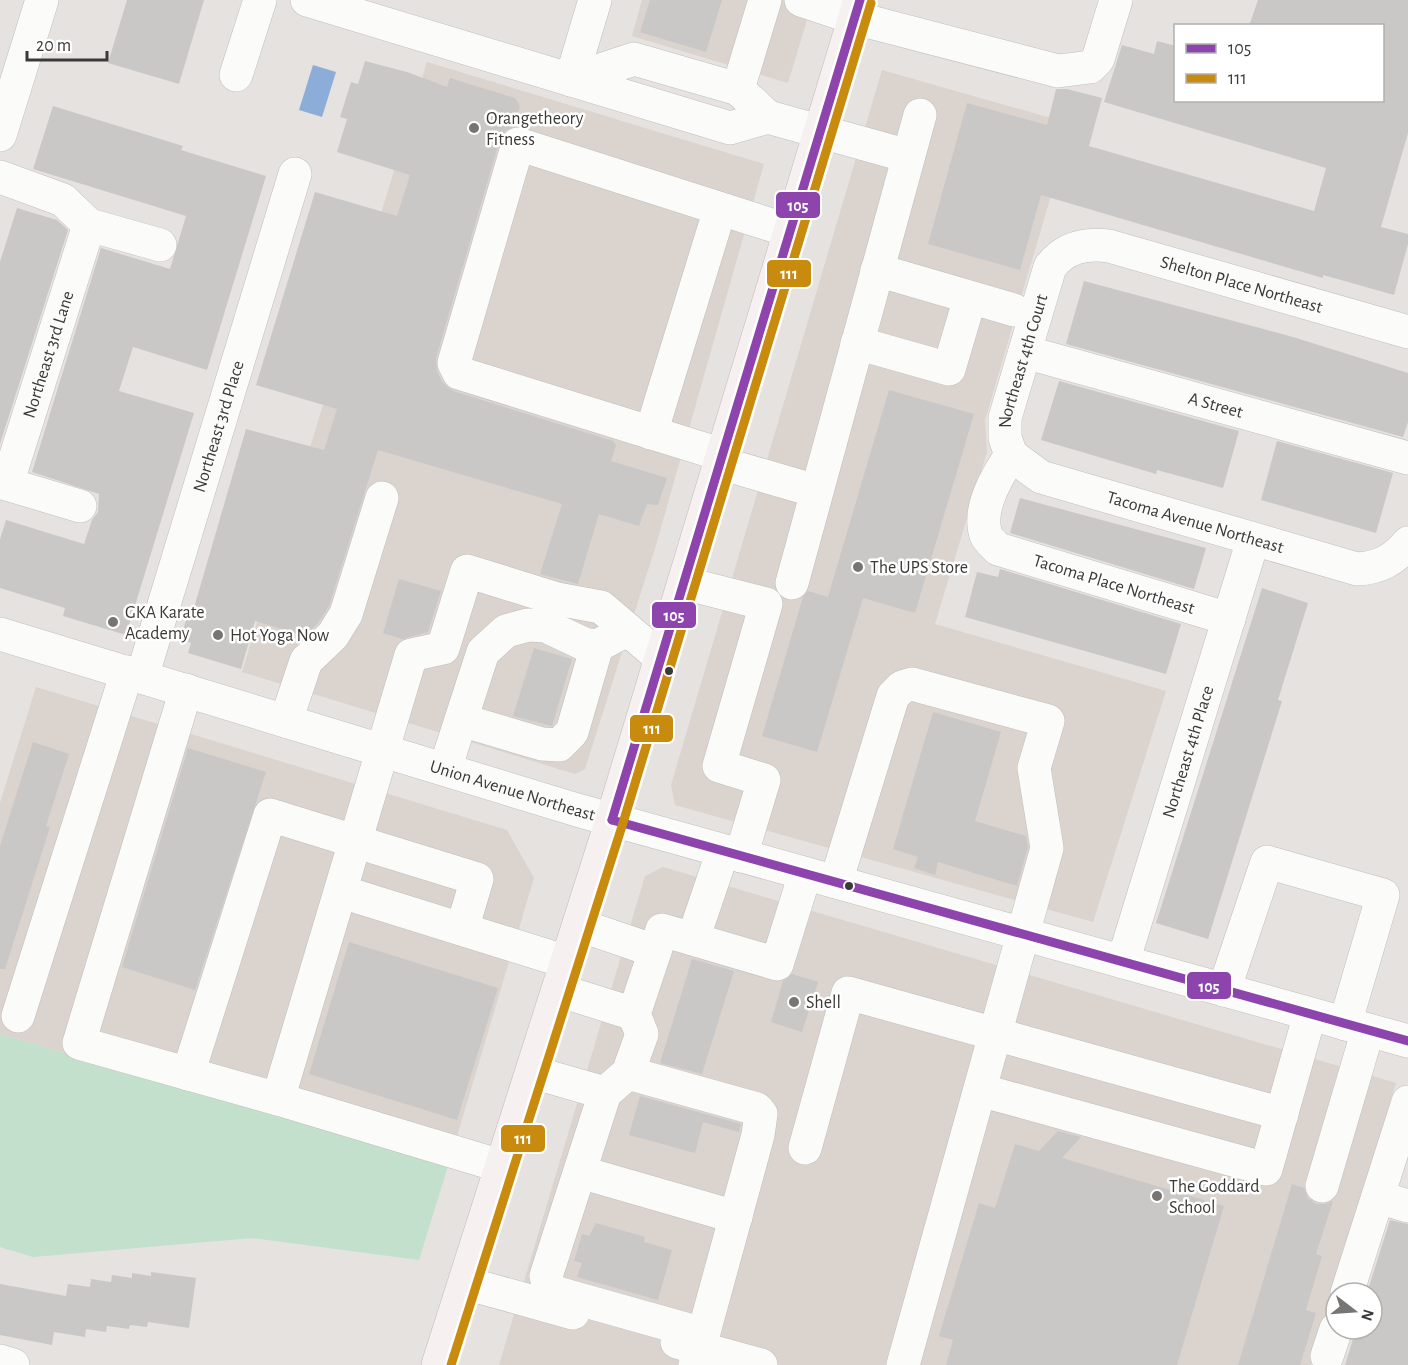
<svg xmlns="http://www.w3.org/2000/svg" width="1408" height="1365" viewBox="0 0 1408 1365" font-family="'Alegreya Sans',sans-serif">
<style>
.built{fill:#dad3ce}
.green{fill:#c2e0cb}
.water{fill:#8badd7}
.building{fill:#cac8c7}
.lines{fill:none;stroke-linecap:round;stroke-linejoin:round}
.minor-casing{stroke:#c1bfbd;stroke-width:34}
.major-casing{stroke:#c5babb;stroke-width:34}
.minor{stroke:#fbfbfa;stroke-width:33}
.major{stroke:#f6f0f1;stroke-width:33}
.bus-1-casing{stroke:#fff;stroke-width:14}
.bus-2-casing{stroke:#fff;stroke-width:14}
.bus-1{stroke:#8e44ad;stroke-width:9}
.bus-2{stroke:#c88b0e;stroke-width:9}
.poi-dot{fill:#767573;stroke:#fff;stroke-width:2}
.bus-dot{fill:#3b3a38;stroke:#fff;stroke-width:2}
.labels{text-anchor:middle;stroke-width:5;stroke-linejoin:round;paint-order:stroke}
.poi-label{font-size:18px;fill:#3b3a38;stroke:#fff;text-anchor:start}
.street-label{font-size:18px;fill:#3b3a38;stroke:#fff}
.line-badge{stroke:#fff;stroke-width:2}
.badge-label{font-size:16px;text-anchor:middle;font-weight:bold;fill:#fff}
</style>
<rect width="100%" height="100%" fill="#e5e2e0"/>
<g class="built">
<path d="M642,0H813L788,83L632,36Z"/>
<path d="M427,62L764,164L656,545L585,769L575,774L242,672Z"/>
<path d="M882,70L1072,124L985,420L987,452L935,624L1166,691L1093,922L675,805L671,785Z"/>
<path d="M36,687L507,830L534,878L448,1166L0,1034V803Z"/>
<path d="M663,867L1396,1083L1311,1365H499L645,876Z"/>
</g>
<path class="green" d="M0,1034L448,1166L419,1260L252,1238L33,1257L0,1247Z"/>
<path class="water" d="M313,65L336,72L322,117L299,110Z"/>
<g class="building">
<path d="M127,0H204L179,84L108,63Z"/>
<path d="M650,0H722L706,52L640,32Z"/>
<path d="M1258,0H1408V133L1381,227L1408,234V244L1394,295L1323,275V278L1041,195L1020,270L928,244L967,103L1047,125L1056,89H1067L1102,98L1089,146L1314,211L1326,168L1104,102L1122,45L1154,54L1157,41L1176,46V100H1383V26H1249Z"/>
<path d="M365,61L407,72L447,87L450,78L515,98L520,106L514,126L505,131L500,139L436,358L437,371L442,382L453,391L613,441L616,445L611,461L667,478L658,505L647,504L639,526L599,514L578,584L540,574L562,504L378,450L329,606L318,623L305,636L255,621L241,669L188,653L191,643L180,640L187,617L191,618L246,429L324,450L337,409L256,385L315,192L397,216L410,175L337,152L347,119L340,117L351,82L358,84Z"/>
<path d="M53,106L183,146L181,150L266,176L207,370L133,347L119,391L194,413L126,635L63,616L65,608L0,588V539L6,520L84,544L92,520L98,512L99,494L32,472L101,248L170,269L186,216L33,169Z"/>
<path d="M17,208L57,220L68,230L0,444V262Z"/>
<path d="M1084,281L1293,337L1408,373V422L1403,437L1066,344Z"/>
<path d="M1059,381L1239,431L1223,488L1157,470L1156,474L1041,440Z"/>
<path d="M889,390L974,414L915,613L863,598L817,752L762,736L803,597L808,591L828,597Z"/>
<path d="M1277,441L1393,473L1376,533L1261,500Z"/>
<path d="M1020,498L1206,548L1194,589L1010,533Z"/>
<path d="M1000,569L1181,624L1166,674L965,617L977,572L998,577Z"/>
<path d="M399,579L441,591L428,632L402,639L383,633Z"/>
<path d="M1262,588L1308,603L1278,700L1282,701L1208,939L1156,923Z"/>
<path d="M534,648L572,659L552,726L513,716Z"/>
<path d="M933,712L1001,732L975,821L1026,836L1028,847L1017,886L938,862L935,875L914,868L918,857L893,849Z"/>
<path d="M33,742L69,754L46,826L50,827L5,969H0V846Z"/>
<path d="M188,748L266,772L195,990L122,967Z"/>
<path d="M349,942L498,988L457,1120L309,1074Z"/>
<path d="M692,959L734,971L702,1074L660,1063Z"/>
<path d="M792,974L818,982L802,1032L771,1022L783,981Z"/>
<path d="M640,1096L741,1124L739,1132L703,1122L695,1153L629,1135Z"/>
<path d="M1058,1131L1081,1137L1062,1158L1224,1206L1177,1365H946L953,1340L939,1336L979,1203L995,1208L1015,1144L1039,1151Z"/>
<path d="M1292,1184L1304,1188L1308,1198L1316,1204H1326L1333,1201L1316,1254L1322,1256L1306,1310L1316,1313L1300,1365H1238Z"/>
<path d="M1390,1220L1408,1224V1365H1345L1356,1329H1372V1293H1367Z"/>
<path d="M596,1223L645,1237L644,1242L672,1250L658,1300L577,1277L582,1263L574,1261L582,1234L589,1236Z"/>
<path d="M151,1272L196,1278L189,1328L148,1322L147,1327L130,1325L129,1329L107,1326L106,1332L86,1329L85,1337L54,1332L52,1345L0,1335V1284L66,1296L68,1284L90,1287L91,1279L111,1282L112,1275L132,1278V1273L151,1276Z"/>
</g>
<g class="lines">
<g class="minor-casing">
<g id="minor">
<path d="M307,0L730,128L768,117L908,156"/>
<path d="M595,0L571,80L634,59L738,89L768,117"/>
<path d="M801,0L855,18L1058,71L1090,67L1098,59L1116,0"/>
<path d="M236,75L260,0"/>
<path d="M738,89L765,0"/>
<path d="M0,135L42,0"/>
<path d="M0,177L63,200L89,225L160,245"/>
<path d="M877,270L1014,310"/>
<path d="M857,343L949,369L970,298"/>
<path id="s1" d="M1025,352L1408,458"/>
<path d="M651,433L720,209"/>
<path d="M723,455L459,373L454,363L518,144L790,231"/>
<path id="s2" d="M1011,455L1041,477L1357,569C1379,568 1394,560 1408,543"/>
<path d="M720,463L816,491"/>
<path d="M0,482L80,506"/>
<path id="s3" d="M7,484L89,225"/>
<path d="M684,583L766,604L719,766L764,780L741,856"/>
<path d="M792,583L920,115"/>
<path id="s4" d="M1229,619L998,549C994,545 988,540 986,535C977,509 997,476 1011,455L1005,438V418L1050,267C1065,247 1085,243 1109,246L1408,332"/>
<path id="s5" d="M0,634L577,810L1408,1041"/>
<path id="s6" d="M142,677L295,174"/>
<path d="M186,690L79,1043L278,1099"/>
<path d="M461,720L542,744L559,745L572,732L597,646"/>
<path d="M286,721L306,661L333,635L346,614L382,498"/>
<path d="M445,769L483,652L506,631L528,625L546,626L584,644L597,646L627,630"/>
<path d="M836,882L893,696L902,687L912,684L1048,721L1034,768L1047,848L903,1365"/>
<path d="M342,892L567,962"/>
<path d="M579,925L655,951"/>
<path d="M693,939L723,851"/>
<path id="s7" d="M1123,962L1253,540"/>
<path d="M558,990L634,1014"/>
<path d="M1224,990L1267,862L1383,895L1345,1024"/>
<path d="M18,1016L127,672"/>
<path d="M532,1072L605,1093"/>
<path d="M628,1073L757,1109L761,1114L758,1135L695,1365"/>
<path d="M188,1074L270,815L477,879L462,929"/>
<path d="M980,1090L1266,1169L1310,1014"/>
<path d="M805,1148L848,993L1282,1114"/>
<path d="M501,1166L278,1099L411,655L443,648L467,571L557,599L601,607L661,658"/>
<path d="M580,1172L736,1217"/>
<path d="M1322,1186L1368,1030"/>
<path d="M1378,1197L1408,1206"/>
<path d="M465,1283L573,1313"/>
<path d="M1347,1293L1408,1102"/>
<path d="M703,1334L550,1291L546,1276L605,1093L628,1073L642,1034L634,1014L662,930L777,964L805,874"/>
<path d="M677,1342L761,1365"/>
<path d="M1327,1356L1336,1329"/>
<path d="M0,1361L13,1365"/>
</g>
</g>
<g class="major-casing">
<path id="major" d="M438,1365L612,820L860,0"/>
</g>
<use href="#minor" class="minor"/>
<use href="#major" class="major"/>
<g class="bus-1-casing">
<g id="bus-1">
<path d="M612,820L860,0"/>
<path d="M612,820L1408,1041"/>
</g>
</g>
<g class="bus-2-casing">
<path id="bus-2" d="M451,1365L623,823L871,3"/>
</g>
<use href="#bus-1" class="bus-1"/>
<use href="#bus-2" class="bus-2"/>
</g>
<g class="poi-dot">
<circle cx="474" cy="128" r="6"/>
<circle cx="858" cy="567" r="6"/>
<circle cx="113" cy="622" r="6"/>
<circle cx="218" cy="635" r="6"/>
<circle cx="794" cy="1002" r="6"/>
<circle cx="1157" cy="1196" r="6"/>
</g>
<g class="bus-dot">
<circle cx="669" cy="671" r="5"/>
<circle cx="849" cy="886" r="5"/>
</g>
<g class="labels">
<g class="poi-label">
<text x="486" y="124">Orangetheory<tspan x="486" dy="21">Fitness</tspan></text>
<text x="870" y="573">The UPS Store</text>
<text x="125" y="618">GKA Karate<tspan x="125" dy="21">Academy</tspan></text>
<text x="230" y="641">Hot Yoga Now</text>
<text x="806" y="1008">Shell</text>
<text x="1169" y="1192">The Goddard<tspan x="1169" dy="21">School</tspan></text>
</g>
<g class="street-label">
<text dy="6" stroke="none"><textPath href="#s4" startOffset="746">Shelton Place Northeast</textPath></text>
<text dy="6" stroke="none"><textPath href="#s3" startOffset="136">Northeast 3rd Lane</textPath></text>
<text dy="6" stroke="none"><textPath href="#s4" startOffset="444">Northeast 4th Court</textPath></text>
<text dy="6" stroke="none"><textPath href="#s1" startOffset="198">A Street</textPath></text>
<text dy="6" stroke="none"><textPath href="#s6" startOffset="262">Northeast 3rd Place</textPath></text>
<text dy="6" stroke="none"><textPath href="#s2" startOffset="198">Tacoma Avenue Northeast</textPath></text>
<text transform="translate(1114 584) rotate(17)" y="6">Tacoma Place Northeast</text>
<text dy="6" stroke="none"><textPath href="#s7" startOffset="220">Northeast 4th Place</textPath></text>
<text dy="6" stroke="none"><textPath href="#s5" startOffset="536">Union Avenue Northeast</textPath></text>
</g>
</g>
<g class="line-badge">
<rect x="775" y="191" width="46" height="28" rx="6" fill="#8e44ad"/>
<rect x="766" y="259" width="46" height="29" rx="6" fill="#c88b0e"/>
<rect x="651" y="601" width="46" height="28" rx="6" fill="#8e44ad"/>
<rect x="629" y="714" width="45" height="29" rx="6" fill="#c88b0e"/>
<rect x="1186" y="971" width="46" height="29" rx="6" fill="#8e44ad"/>
<rect x="500" y="1124" width="46" height="29" rx="6" fill="#c88b0e"/>
</g>
<g class="badge-label">
<text x="798" y="211">105</text>
<text x="789" y="279">111</text>
<text x="674" y="621">105</text>
<text x="652" y="734">111</text>
<text x="1209" y="992">105</text>
<text x="523" y="1144">111</text>
</g>
<rect x="1174" y="24" width="210" height="78" fill="#ffffff" stroke="#b1b0af" stroke-width="1.5"/>
<rect x="1186" y="44" width="30" height="9" fill="#8e44ad" stroke="#b1b0af" stroke-width="1.5"/>
<text x="1228" y="54" font-size="18" fill="#3b3a38">105</text>
<rect x="1186" y="74" width="30" height="9" fill="#c88b0e" stroke="#b1b0af" stroke-width="1.5"/>
<text x="1228" y="84" font-size="18" fill="#3b3a38">111</text>
<g transform="translate(1354 1311) rotate(107)"><circle r="28" fill="#ffffff" stroke="#b1b0af" stroke-width="1.5"/>
<path d="M0-4.5L10 22L0 15L-10 22Z" fill="#767573"/>
<text y="-9" font-size="16" font-weight="bold" text-anchor="middle" fill="#3b3a38">N</text>
</g>
<path d="M27 51v9h80v-9" fill="none" stroke="#3b3a38" stroke-width="3"/>
<text x="36" y="51" font-size="18" fill="#3b3a38" stroke="#ffffff" stroke-width="4.5" paint-order="stroke">20 m</text>
</svg>
